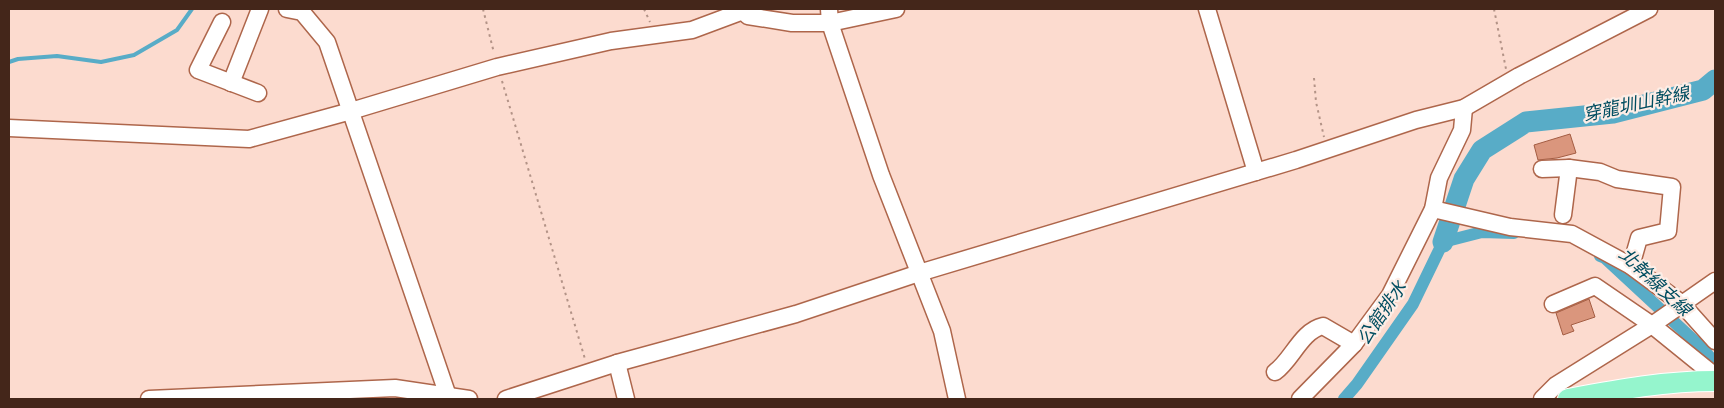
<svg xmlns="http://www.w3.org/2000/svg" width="1724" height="408" viewBox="0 0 1724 408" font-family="Ubuntu,'Noto Sans TC',sans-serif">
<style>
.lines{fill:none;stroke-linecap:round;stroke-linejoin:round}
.stream{stroke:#58acc7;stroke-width:4}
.canal{stroke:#58acc7;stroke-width:12}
.river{stroke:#58acc7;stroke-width:21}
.building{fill:#da967d;stroke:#a45d43}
.minor-casing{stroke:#ae664b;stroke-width:19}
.major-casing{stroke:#fff;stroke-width:22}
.path{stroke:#b39387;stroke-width:2;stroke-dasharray:2.5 4;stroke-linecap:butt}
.minor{stroke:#fff;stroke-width:16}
.major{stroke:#95f5cd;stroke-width:20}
.labels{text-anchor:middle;stroke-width:4.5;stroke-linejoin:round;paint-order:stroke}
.water-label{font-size:18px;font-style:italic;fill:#004d60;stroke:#fdede6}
</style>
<rect width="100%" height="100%" fill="#fcdbcf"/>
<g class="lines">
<path class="stream" d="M9,62L18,59L57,56L101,62L134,55L177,30L192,9"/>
<g class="canal">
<path d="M1600,256L1605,258L1701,347L1715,363"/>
<path d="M1344,399L1357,384L1413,304L1443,242L1482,232L1514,233"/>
</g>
<path class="river" d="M1443,242L1464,179L1482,150L1526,122L1613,113L1703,90L1715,80"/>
</g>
<g class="building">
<path d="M1570,134L1576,153L1557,158L1538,160L1534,145Z"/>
<path d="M1589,299L1595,317L1571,325L1574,331L1563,335L1556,313Z"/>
</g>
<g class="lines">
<g class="minor-casing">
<g id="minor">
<path d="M287,9L302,12L327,42L449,399"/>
<path d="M743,9V11L748,16L792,23H830L896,9"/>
<path d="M829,9L830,23L881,175L942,331L957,399"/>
<path d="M1207,9L1256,172"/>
<path d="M222,22L198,70L258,93"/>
<path d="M231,83L260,9"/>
<path d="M9,128L249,139L351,111L497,67L611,41L692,30L743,11"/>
<path d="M1542,169L1569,168L1600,172L1617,179L1672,187L1668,231L1639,238L1631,266"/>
<path d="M1433,209L1510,227L1572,234L1631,266L1681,303L1715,341"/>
<path d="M1563,215L1569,168"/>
<path d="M1553,304L1595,286L1652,325L1715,376"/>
<path d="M617,363L626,399"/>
<path d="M1275,372C1292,360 1301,331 1323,326L1354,344"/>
<path d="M149,399L395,388L469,399"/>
<path d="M506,399L617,363L796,314L919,273L1296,160L1416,120L1464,108L1519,76L1649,9"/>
<path d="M1300,399L1354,344L1390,295L1433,209L1439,178L1462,130L1464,108"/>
<path d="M1542,399L1556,385L1652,325L1715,281"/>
</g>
</g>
<g class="major-casing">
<path id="major" d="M1568,399C1617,390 1665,381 1715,381"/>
</g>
<g class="path">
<path d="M483,9L494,53"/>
<path d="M644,9L650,22"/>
<path d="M1494,9L1506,69"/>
<path d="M1314,78L1316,102L1324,137"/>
<path d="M502,81L585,359"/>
</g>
<use href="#minor" class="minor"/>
<use href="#major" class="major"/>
</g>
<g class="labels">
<g class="water-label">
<text transform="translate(1636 104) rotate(-12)" y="6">穿龍圳山幹線</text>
<text transform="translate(1655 282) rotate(43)" y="6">北幹線支線</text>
<text transform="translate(1382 313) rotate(-56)" y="6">公館排水</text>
</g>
</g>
<rect width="1724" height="408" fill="none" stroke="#44261a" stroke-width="20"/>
</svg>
